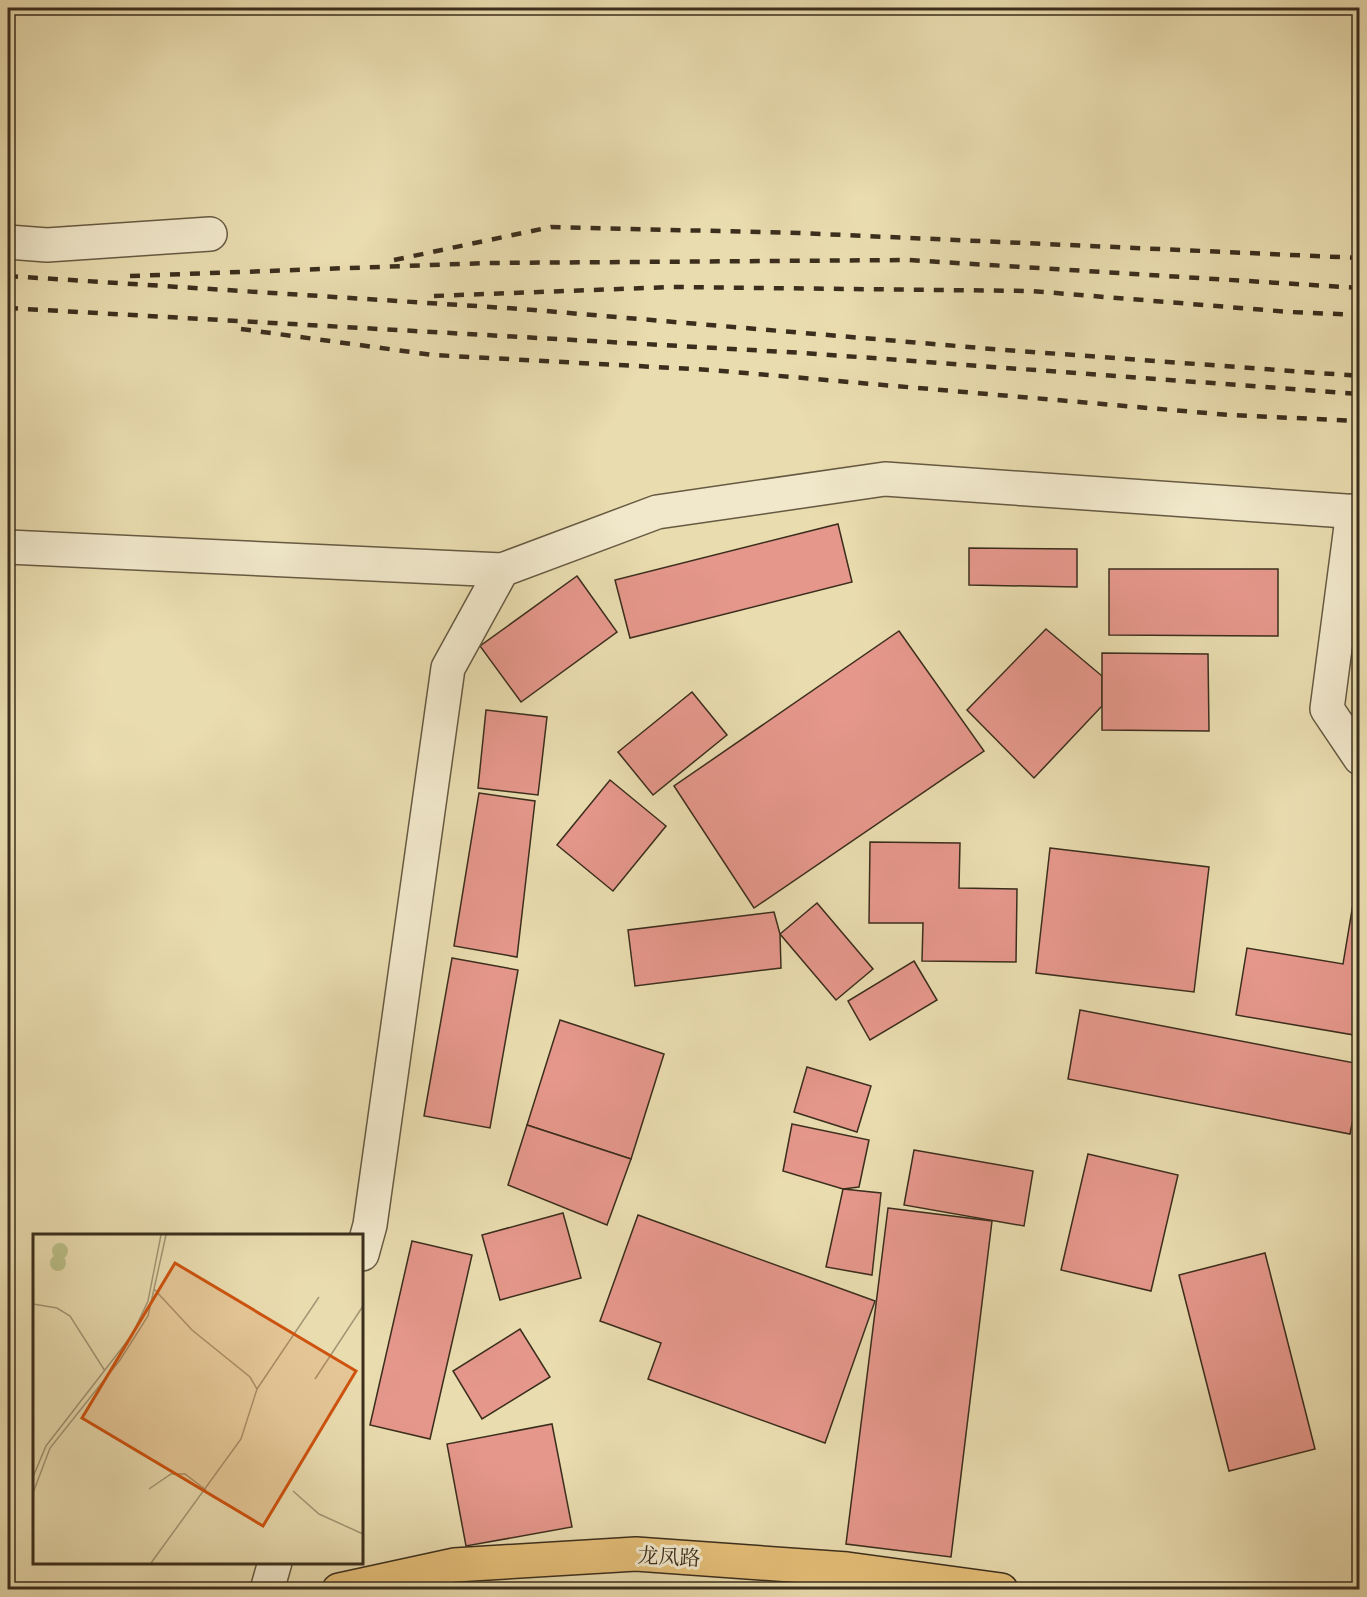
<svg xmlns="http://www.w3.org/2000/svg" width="1367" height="1597" viewBox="0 0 1367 1597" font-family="Alegreya,'Noto Serif SC',serif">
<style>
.building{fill:#e5978b;stroke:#3b2e1d;stroke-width:1.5}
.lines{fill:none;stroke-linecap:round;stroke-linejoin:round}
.minor-casing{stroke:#665a42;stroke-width:36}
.major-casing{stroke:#3b2e1d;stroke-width:36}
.minor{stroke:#f1e8cb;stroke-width:33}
.major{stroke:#e4be78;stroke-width:33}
.rail{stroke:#3b2e1d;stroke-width:4.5;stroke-dasharray:10 10;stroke-linecap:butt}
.labels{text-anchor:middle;stroke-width:6;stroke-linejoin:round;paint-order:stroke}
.street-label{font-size:21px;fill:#3b2e1d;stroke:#f1e8cb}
.inset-road{fill:none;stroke:#a39675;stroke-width:1.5}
.view{fill:#ce530f;fill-opacity:0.15;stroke:#ce530f;stroke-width:3}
.inset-edge{fill:none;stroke:#3b2e1d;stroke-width:3}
</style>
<rect width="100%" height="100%" fill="#e9dcaf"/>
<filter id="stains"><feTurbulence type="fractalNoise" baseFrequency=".00333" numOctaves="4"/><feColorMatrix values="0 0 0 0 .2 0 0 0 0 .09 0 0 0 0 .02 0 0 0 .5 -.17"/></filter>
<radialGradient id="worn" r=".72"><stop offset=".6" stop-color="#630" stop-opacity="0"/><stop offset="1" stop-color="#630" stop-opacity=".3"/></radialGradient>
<g class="building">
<path d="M838,524L852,582L630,638L615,580Z"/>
<path d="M969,548L1077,549V587L969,585Z"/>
<path d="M1109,569H1278V636L1109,635Z"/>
<path d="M577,576L617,632L521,702L480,646Z"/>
<path d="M1046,629L1102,676V706L1034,778L967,710Z"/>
<path d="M899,631L984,751L754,908L674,786Z"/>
<path d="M1102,653L1208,654L1209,731L1102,730Z"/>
<path d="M692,692L727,735L653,795L618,752Z"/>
<path d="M486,710L547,717L538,795L478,788Z"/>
<path d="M610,780L666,826L613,891L557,845Z"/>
<path d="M479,793L535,801L517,957L454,946Z"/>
<path d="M870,842L960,843L959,888L1017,889L1016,962L922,961L923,923H869Z"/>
<path d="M1050,848L1209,867L1194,992L1036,973Z"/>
<path d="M817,903L873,969L836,1000L780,934Z"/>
<path d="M1353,904L1360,905V1036L1236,1015L1247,948L1343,964Z"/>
<path d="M774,912L780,934L781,968L635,986L628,930Z"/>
<path d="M452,958L518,970L490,1128L424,1116Z"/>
<path d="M914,961L937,1000L870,1040L848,1001Z"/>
<path d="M1080,1010L1360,1064V1084L1350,1134L1068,1079Z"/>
<path d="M560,1020L664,1054L631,1159L527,1125Z"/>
<path d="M807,1067L871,1086L857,1132L794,1112Z"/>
<path d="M792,1124L869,1140L859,1187L843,1189L783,1171Z"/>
<path d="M527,1125L631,1159L607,1225L508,1185Z"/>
<path d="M914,1150L1033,1171L1024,1226L904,1205Z"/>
<path d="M1088,1154L1178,1175L1151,1291L1061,1270Z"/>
<path d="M843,1189L881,1193L872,1275L826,1267Z"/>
<path d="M888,1208L992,1221L951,1557L846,1544Z"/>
<path d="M563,1213L581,1278L500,1300L482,1235Z"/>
<path d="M638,1215L875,1301L825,1443L648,1379L661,1343L600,1321Z"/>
<path d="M412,1241L472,1255L430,1439L370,1425Z"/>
<path d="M1265,1253L1315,1449L1229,1471L1179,1275Z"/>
<path d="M520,1329L550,1377L482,1419L453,1371Z"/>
<path d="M552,1424L572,1527L466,1546L447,1444Z"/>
</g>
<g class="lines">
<g class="minor-casing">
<g id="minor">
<path d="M8,242L47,245L210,234"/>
<path d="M1353,511L1327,709L1360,758"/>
<path d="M8,547L502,570"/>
<path d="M362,1254L370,1225L448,668L502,570L657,512L885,479L1360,512"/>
<path d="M267,1590L275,1562"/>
</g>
</g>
<g class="major-casing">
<path id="major" d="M339,1590L454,1565L636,1554L847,1569L1001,1590"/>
</g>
<use href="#minor" class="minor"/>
<use href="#major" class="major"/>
<g class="rail">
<path d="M394,260L551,227L799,233L1360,258"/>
<path d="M8,276L522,309L992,349L1360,376"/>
<path d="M130,276L487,263L909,260L1360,288"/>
<path d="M434,296L673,287L1031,291L1290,312L1360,315"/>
<path d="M8,308L804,353L1360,394"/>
<path d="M241,329L433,355L711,370L1229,415L1360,421"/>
</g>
</g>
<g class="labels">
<g class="street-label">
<text transform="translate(669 1557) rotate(3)" y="7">龙凤路</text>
</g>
</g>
<g transform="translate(33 1234)">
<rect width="330" height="330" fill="#e9dcaf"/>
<path d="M19 17a8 8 0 1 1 16 0a8 8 0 1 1-16 0ZM17 29a8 8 0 1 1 16 0a8 8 0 1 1-16 0Z" fill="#babf88"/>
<path class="inset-road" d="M0,70L24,74L37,82L72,137M282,145L330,72M224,155L286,63M0,243L13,212L99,101L115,67L128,1M116,255L138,240H152L173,256M260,257L286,280L330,300M0,259L17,214L87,126L115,82L133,1M118,329L208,205L224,155L217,143L159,96L121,55"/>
<path class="view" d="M142,29L323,137L230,292L49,184Z"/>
<rect width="330" height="330" class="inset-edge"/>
</g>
<rect width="1367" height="1597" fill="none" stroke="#e9dcaf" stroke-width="30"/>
<rect x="9" y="9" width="1349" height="1579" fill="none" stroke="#3b2e1d" stroke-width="3"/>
<rect x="15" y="15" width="1337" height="1567" fill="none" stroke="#3b2e1d" stroke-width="1.5"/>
<rect width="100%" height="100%" filter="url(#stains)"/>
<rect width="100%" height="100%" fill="url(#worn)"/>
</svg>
